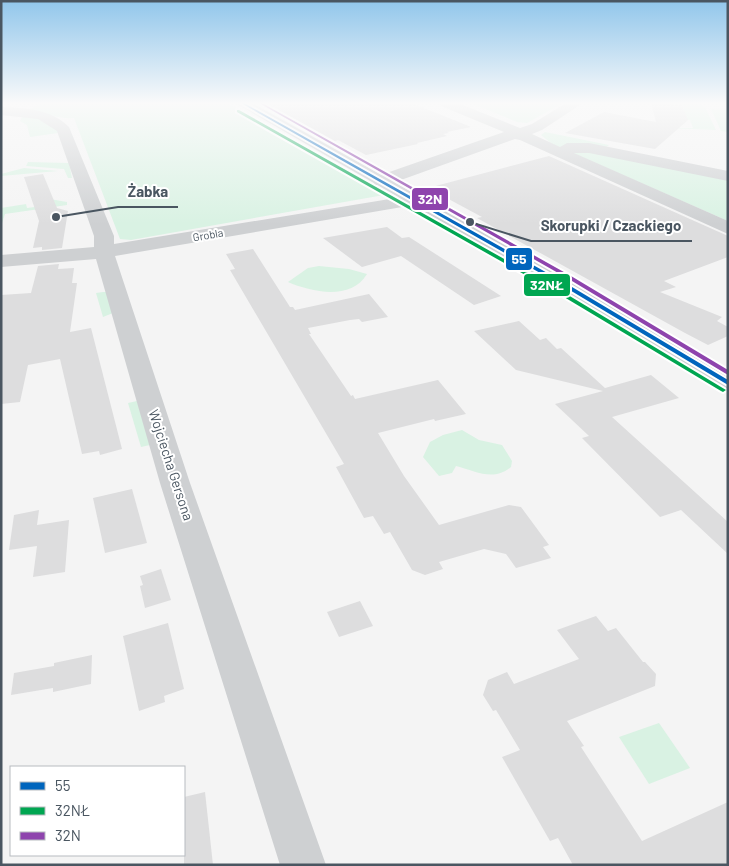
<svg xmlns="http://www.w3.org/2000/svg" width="729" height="866" viewBox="0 0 729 866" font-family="Barlow,sans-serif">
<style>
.green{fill:#d9f2e3}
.building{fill:#ddddde}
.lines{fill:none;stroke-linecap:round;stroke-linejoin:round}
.street{fill:#ced0d2;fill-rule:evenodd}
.secondary{fill:#ced0d4;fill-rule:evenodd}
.bus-1-casing{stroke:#fff;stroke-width:4}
.bus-2-casing{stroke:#fff;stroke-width:4}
.bus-3-casing{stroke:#fff;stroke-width:4}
.bus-1{fill:#0065bd;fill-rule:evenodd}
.bus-2{fill:#00a651;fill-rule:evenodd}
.bus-3{fill:#8e44ad;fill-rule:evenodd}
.labels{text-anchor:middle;stroke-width:4;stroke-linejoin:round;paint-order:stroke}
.far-street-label{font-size:11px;fill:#4a5661;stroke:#fff}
.street-label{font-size:14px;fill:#4a5661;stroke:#fff}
.leader{fill:none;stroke:#4a5661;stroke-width:2}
.callout-dot{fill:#4a5661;stroke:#fff;stroke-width:2}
.callout-label{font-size:15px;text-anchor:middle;font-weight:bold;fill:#4a5661;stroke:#fff;stroke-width:4;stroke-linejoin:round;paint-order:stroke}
.line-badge{stroke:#fff;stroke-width:2}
.badge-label{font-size:14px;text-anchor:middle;font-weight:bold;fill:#fff}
</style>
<rect width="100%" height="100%" fill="#f4f4f4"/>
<g class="green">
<path d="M41,103H228L384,195L131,240L120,239L74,118C63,120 41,112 28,110Z"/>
<path d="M471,103H559L561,104L527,123L517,122Z"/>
<path d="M674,103H695L705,107L716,130L668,128H693L690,120L679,119L675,108L684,109L683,105Z"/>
<path d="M711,109L728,110V132L721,131Z"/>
<path d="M23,115L37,117L55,125L58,133L30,137L27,125L20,121Z"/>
<path d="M545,132L609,145L604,149L728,180V221L552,144L541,135Z"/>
<path d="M28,162L69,163L72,178H68L64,169L26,166Z"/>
<path d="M24,168L58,171L1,176V174Z"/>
<path d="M44,198L67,202V205L5,214L1,226V208L26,204L27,208L42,206Z"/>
<path d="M319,266L349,269L367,274C351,301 311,292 288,282L308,268Z"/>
<path d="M103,292H107L113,313L103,317L96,293Z"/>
<path d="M137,401L150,445L141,447L128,403Z"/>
<path d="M462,430L479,440L502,445L512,461L511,467C493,482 476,471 456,466L452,473L439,476L423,457L430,442L443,435Z"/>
<path d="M659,723L690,768L649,784L619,737Z"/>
</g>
<g class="building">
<path d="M266,103H412L471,127L447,132L449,133L443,134L447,136L417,143L418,144L366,155L338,140L335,141Z"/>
<path d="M651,103L682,105L688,120L655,149L565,133L604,112L656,122Z"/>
<path d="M549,156L728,236V257L664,281L676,287L660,292L722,317L717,321L728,327V336L708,345L685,333L477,218L482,217L428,188Z"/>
<path d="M43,174L57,208L68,211L62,248L42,250V247L33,248L39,221L24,177Z"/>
<path d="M387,227L402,238L409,237L501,296L474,305L401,256L362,267L323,238Z"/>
<path d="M253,249L290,307H293L295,310L369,294L388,317L362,322L359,319L350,320L308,328L311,334H309L351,396L353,395L355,399L438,380L466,414L435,421L434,419L378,433L404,476L439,525L509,505L521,507L549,545L543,547L551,558L516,568L506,554L484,549L439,562L443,569L425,575L412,570L390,532L384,534L373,516L364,518L336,467L344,464L230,270L235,269L226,254Z"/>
<path d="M59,264L58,269L74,268L72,283H77L70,332L91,328L122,449L100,455L99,451L82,454L60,359L28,365L20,402L1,404V295L31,293L38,266Z"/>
<path d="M519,321L540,340L546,338L557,349L561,348L605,388L651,375L679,398L612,417L728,522V554L681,510L660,517L582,438L589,436L555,404L603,391L516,370L474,331Z"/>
<path d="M132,489L147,543L105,553L93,498Z"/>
<path d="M39,510L37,525L69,520L65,572L33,577L37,546L9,550L14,515Z"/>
<path d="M161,569L171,600L145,608L140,586L143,585L140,576Z"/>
<path d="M360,601L373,626L339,637L327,612Z"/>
<path d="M596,616L608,631L616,628L643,662H645L656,674L655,686L567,721L584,746L581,747L642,841L728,802V865H573L558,838L550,841L502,757L520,750L496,710L493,711L483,695L488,680L507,672L514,684L579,659L557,630Z"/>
<path d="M168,623L184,689L164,696L165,702L139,711L123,636Z"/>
<path d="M92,655L91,684L53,692V688L11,695L14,673L54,666V663Z"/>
<path d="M205,792L213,865H184V797Z"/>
</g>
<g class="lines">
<g class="street">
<path d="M439,103H458L520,128L532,124L566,103H583L542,130L532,134L560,147L567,143H589L728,171V181L589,153H574L728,221V234L520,140L515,139L387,185H375L373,181L375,177L504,132L441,106Z"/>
<path d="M1,107C26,108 51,109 69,127L114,236V244L414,195L420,196L423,200L420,204L414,205L115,256L190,483L326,865H280L160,483L96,259L1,267V255L94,247V236L57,131L38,119L1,115Z"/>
</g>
<path class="secondary" d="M235,103H252L572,281L728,372V391L719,388L558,289Z"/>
<g class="bus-1-casing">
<path id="bus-1" d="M241,103H244L567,284L728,380V385L563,286Z"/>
</g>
<g class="bus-2-casing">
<path id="bus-2" d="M237,110H239L563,292L726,390L723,392L721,391L559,294L237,112Z"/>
</g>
<g class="bus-3-casing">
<path id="bus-3" d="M259,103H262L571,276L728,370V375L567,278Z"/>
</g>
<use href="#bus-1" class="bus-1"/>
<use href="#bus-2" class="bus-2"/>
<use href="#bus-3" class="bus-3"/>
</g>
<linearGradient id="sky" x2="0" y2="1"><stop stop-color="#91c6eb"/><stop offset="0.46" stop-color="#fafafa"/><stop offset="1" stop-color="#fafafa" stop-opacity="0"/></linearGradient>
<rect width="729" height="224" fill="url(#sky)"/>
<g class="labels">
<g class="far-street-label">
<text transform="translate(208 235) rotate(-10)" y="4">Grobla</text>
</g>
<g class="street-label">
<text transform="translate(171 465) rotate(72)" y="5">Wojciecha Gersona</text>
</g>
</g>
<path class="leader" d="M56 217L118 207H178M470 222L531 241H692"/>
<g class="callout-dot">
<circle cx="56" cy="217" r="5"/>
<circle cx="470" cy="222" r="5"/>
</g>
<g class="callout-label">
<text x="148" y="197">Żabka</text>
<text x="611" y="231">Skorupki / Czackiego</text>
</g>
<g class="line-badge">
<rect x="411" y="187" width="38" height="24" rx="5" fill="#8e44ad"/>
<rect x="505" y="247" width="28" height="24" rx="5" fill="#0065bd"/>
<rect x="523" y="273" width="48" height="24" rx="5" fill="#00a651"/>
</g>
<g class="badge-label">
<text x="430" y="204">32N</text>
<text x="519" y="264">55</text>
<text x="547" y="290">32NŁ</text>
</g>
<rect width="729" height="866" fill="none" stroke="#4a5661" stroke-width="5"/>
<rect x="10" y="766" width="175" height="90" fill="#ffffff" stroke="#b7bbc0"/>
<rect x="20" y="782" width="25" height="8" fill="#0065bd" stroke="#b7bbc0"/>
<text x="55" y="791" font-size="15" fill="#4a5661">55</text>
<rect x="20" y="807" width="25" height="8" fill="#00a651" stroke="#b7bbc0"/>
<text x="55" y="816" font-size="15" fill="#4a5661">32NŁ</text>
<rect x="20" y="832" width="25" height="8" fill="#8e44ad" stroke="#b7bbc0"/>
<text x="55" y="841" font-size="15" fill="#4a5661">32N</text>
</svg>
